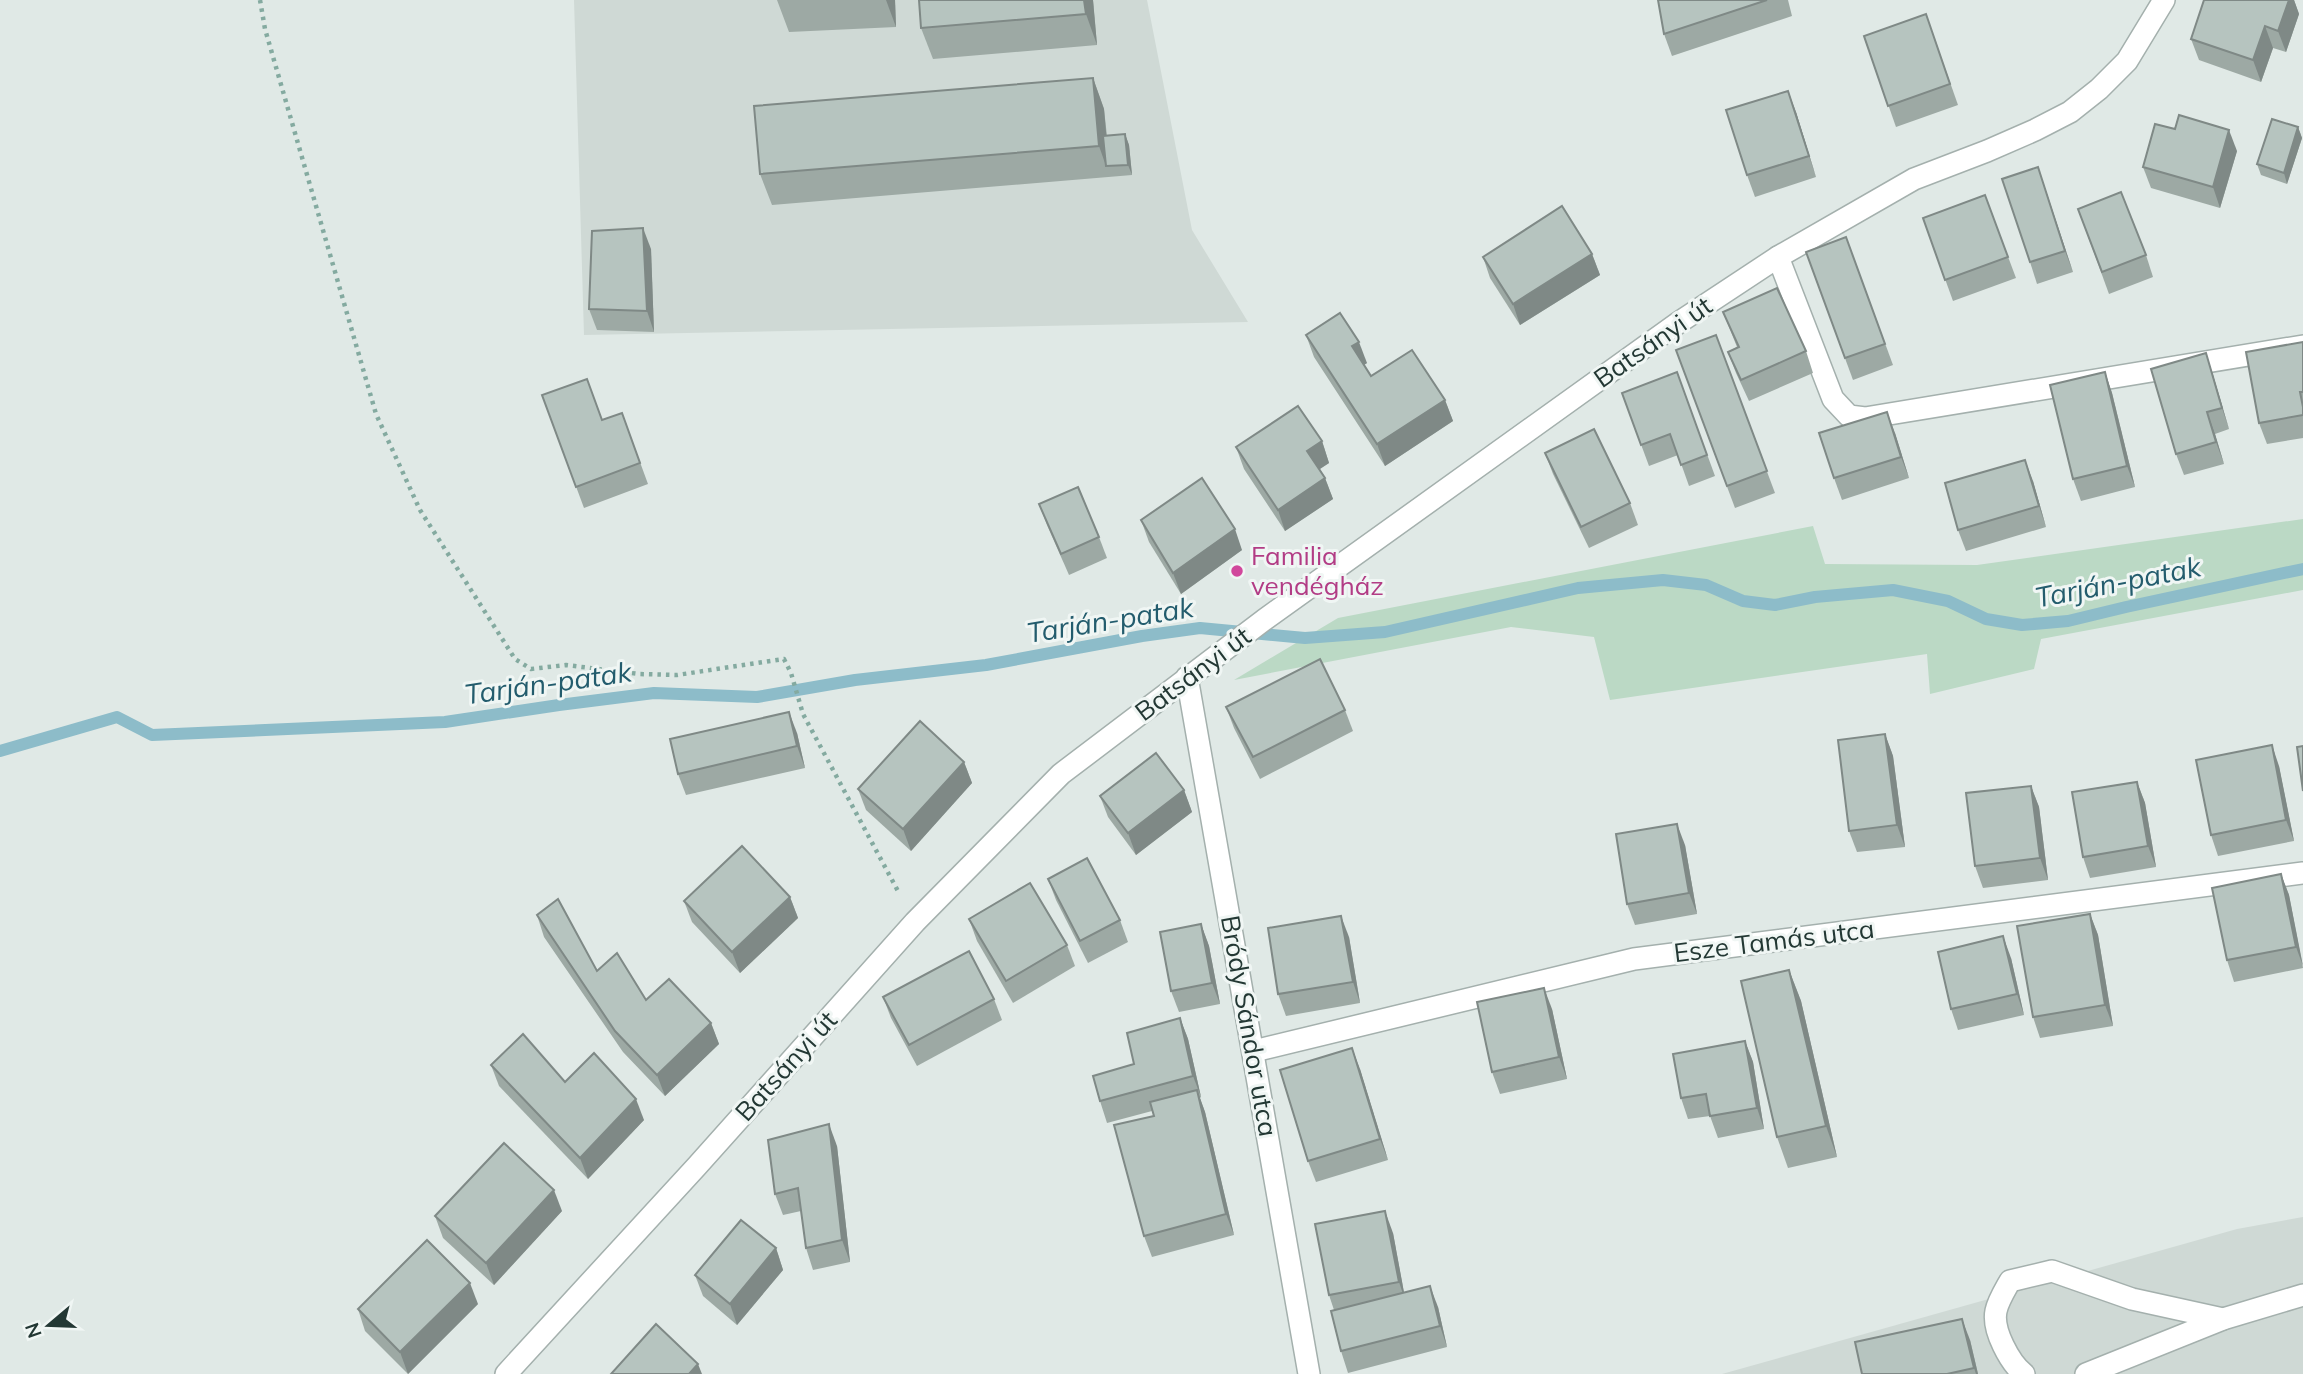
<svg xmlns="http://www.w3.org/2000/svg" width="2303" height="1374" viewBox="0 0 2303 1374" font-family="Mulish,sans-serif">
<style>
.built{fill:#cfd9d5}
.green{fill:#bbd9c5}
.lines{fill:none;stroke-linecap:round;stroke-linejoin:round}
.stream{stroke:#8dbcc9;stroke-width:12}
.minor-casing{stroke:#a4b0ad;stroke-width:24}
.path{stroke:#84aaa0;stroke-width:4.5;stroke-dasharray:3.5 5;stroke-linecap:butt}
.minor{stroke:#fff;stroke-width:21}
.wall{fill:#9da9a4}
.shaded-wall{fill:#7f8986}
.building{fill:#b6c4bf;stroke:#7f8986;stroke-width:2}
.hotel-dot{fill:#d1479c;stroke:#f0f6f4;stroke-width:2.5}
.labels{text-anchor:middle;stroke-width:6;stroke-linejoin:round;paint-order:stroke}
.street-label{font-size:26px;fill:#233834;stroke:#f0f6f4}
.hotel-label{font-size:26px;fill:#b23c85;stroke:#f0f6f4;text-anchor:start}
.water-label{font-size:28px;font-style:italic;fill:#235c6d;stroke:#f0f6f4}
</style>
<rect width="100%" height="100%" fill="#e0e9e6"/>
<g class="built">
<path d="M574,0H1147L1192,230L1248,322L584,335Z"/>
<path d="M2303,1217V1374H1722L2237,1229Z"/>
</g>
<path class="green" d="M2303,519V590L2041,639L2034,669L1930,694L1927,654L1610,700L1594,637L1511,627L1234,680L1338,618L1813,526L1825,564L1977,565Z"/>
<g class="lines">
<path class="stream" d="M0,751L117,717L152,735L445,722L559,705L654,693L757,697L855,680L986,665L1142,636L1200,628L1305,638L1385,632L1578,588L1663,580L1706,585L1743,601L1775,605L1815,597L1893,590L1948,601L1986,619L2022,625L2068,621L2126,607L2303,569"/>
<g class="minor-casing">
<g id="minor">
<path d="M1778,257L1833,399L1849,416L1865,418L2303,346"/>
<path d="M1187,677L1309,1374"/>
<path d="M1254,1051L1634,959L2303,873"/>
<path d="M506,1374L697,1166L915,922L1061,774L1264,620L1678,323L1778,257L1914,179L1987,151L2035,130L2070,112L2099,89L2127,61L2164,0"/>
<path d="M2024,1374C2010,1363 1992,1330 1996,1311C1998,1301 2005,1290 2010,1281L2052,1271L2132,1299L2223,1319"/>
<path d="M2086,1374L2223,1319L2303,1295"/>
</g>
</g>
<path class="path" d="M260,0L265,29L376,414L420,510L515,659L531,669L566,665L639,674L677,675L784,659L791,673L803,714L899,893"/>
<use href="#minor" class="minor"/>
</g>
<g class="wall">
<path d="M777,0H895L896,27L789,32Z"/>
<path d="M1093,0L1097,45L933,59L921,28Z"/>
<path d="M1658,0H1788L1792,16L1672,56L1664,34Z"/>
<path d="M2204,0H2294L2299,14L2286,52L2273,48L2261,82L2199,60L2191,39Z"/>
<path d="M1926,14L1958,105L1896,127L1864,36Z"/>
<path d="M1093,78L1104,109L1107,136L1125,134L1129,145L1132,175L772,205L760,174Z"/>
<path d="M1796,112L1816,177L1755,197L1747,175Z"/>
<path d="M2298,127L2302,138L2287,184L2261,175L2257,164Z"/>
<path d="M2237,151L2220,208L2151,188L2143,167Z"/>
<path d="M2038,167L2073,272L2037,284L2030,262Z"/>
<path d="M1985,195L2016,278L1953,301L1923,218Z"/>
<path d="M2078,209L2146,255L2153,277L2109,294Z"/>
<path d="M1846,237L1893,365L1853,380L1806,252Z"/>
<path d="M651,249L654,332L597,330L589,309Z"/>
<path d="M1592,254L1600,275L1520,325L1490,278L1483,257Z"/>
<path d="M1723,312L1806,351L1813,373L1749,401L1736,373L1728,352L1737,347Z"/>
<path d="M1306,335L1367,363L1364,365L1371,376L1445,400L1453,421L1385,466L1314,357Z"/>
<path d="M1716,335L1775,493L1735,508L1676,350Z"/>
<path d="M2303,342V438L2267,444L2259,423Z"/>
<path d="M1677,372L1715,476L1689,486L1678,455L1649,466L1622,393Z"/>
<path d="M2105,372L2112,393L2135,487L2081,501L2073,479Z"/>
<path d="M2213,375L2229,429L2215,434L2224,464L2184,475L2176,454Z"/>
<path d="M542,395L602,420L622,413L648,484L584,508Z"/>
<path d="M1895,433L1909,478L1842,500L1834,478Z"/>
<path d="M1322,441L1329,463L1320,469L1325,478L1333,499L1285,531L1244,469L1236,447Z"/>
<path d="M1545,453L1630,503L1638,525L1589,548L1553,474Z"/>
<path d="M2033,481L2046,527L1966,551L1958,530Z"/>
<path d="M1039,504L1099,537L1107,558L1069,575L1047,525Z"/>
<path d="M1141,520L1242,550L1181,594L1149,542Z"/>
<path d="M1226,707L1345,710L1353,731L1260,779L1234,728Z"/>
<path d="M797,733L805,768L686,795L678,774Z"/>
<path d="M1885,734L1893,756L1905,847L1857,852L1849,831Z"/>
<path d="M964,762L972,783L911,851L866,810L858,789Z"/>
<path d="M2279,766L2294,841L2218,856L2211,835Z"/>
<path d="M2137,782L2145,803L2156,867L2090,878L2083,857Z"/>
<path d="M2031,786L2039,807L2048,880L1983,888L1975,866Z"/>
<path d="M1184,790L1192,812L1136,855L1108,817L1100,796Z"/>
<path d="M1685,845L1697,914L1635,925L1627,904Z"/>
<path d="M2281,874L2289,895L2303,968L2234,982L2227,960Z"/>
<path d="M1048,879L1120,920L1128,942L1088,963L1056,900Z"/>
<path d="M790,897L798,918L740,973L692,922L684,901Z"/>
<path d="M2090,914L2098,935L2113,1026L2040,1038L2033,1017Z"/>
<path d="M537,915L597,971L646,1000L711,1023L719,1044L665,1096L623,1052L544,937Z"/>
<path d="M969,919L1067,945L1075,966L1013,1003L977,941Z"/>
<path d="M1201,924L1209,946L1220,1004L1179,1012L1171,991Z"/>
<path d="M1349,937L1360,1003L1286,1016L1278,994Z"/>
<path d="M2011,958L2024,1015L1958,1030L1951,1009Z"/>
<path d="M1789,970L1801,1001L1837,1157L1788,1168L1777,1137Z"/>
<path d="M883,997L994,999L1002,1020L917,1066L891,1018Z"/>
<path d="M1552,1009L1567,1079L1500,1094L1492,1072Z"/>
<path d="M1180,1018L1188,1039L1201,1097L1200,1098L1205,1112L1234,1235L1152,1257L1144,1236L1154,1116L1152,1111L1107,1123L1100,1101Z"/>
<path d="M1745,1041L1753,1062L1764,1129L1718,1138L1710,1116L1688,1119L1681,1098Z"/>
<path d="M491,1065L644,1120L588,1179L499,1086Z"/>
<path d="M1360,1069L1388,1160L1316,1182L1308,1161Z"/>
<path d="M837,1146L850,1262L813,1270L806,1248L801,1211L783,1215L775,1194Z"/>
<path d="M562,1211L494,1285L443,1238L435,1216Z"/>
<path d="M1393,1233L1404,1293L1438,1307L1447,1347L1348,1373L1341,1351L1334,1310L1329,1295Z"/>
<path d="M776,1248L783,1270L737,1325L703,1296L695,1275Z"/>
<path d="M478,1304L408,1374L365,1331L358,1309Z"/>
<path d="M1970,1340L1978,1374H1862Z"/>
</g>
<g class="shaded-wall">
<path d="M886,0H895L896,27Z"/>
<path d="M1084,0H1093L1097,45L1086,14Z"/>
<path d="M2289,0H2294L2299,14L2286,52L2278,31Z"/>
<path d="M2265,26L2273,48L2261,82L2253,60Z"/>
<path d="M1093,78L1104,109L1109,166H1106L1099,146Z"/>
<path d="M1788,91L1796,112L1816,177L1809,156Z"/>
<path d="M2298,127L2302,138L2287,184L2284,173Z"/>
<path d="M2229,130L2237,151L2220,208L2213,187Z"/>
<path d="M1125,134L1129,145L1132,175L1128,165Z"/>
<path d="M2038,167L2073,272L2065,251Z"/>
<path d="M643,228L651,249L654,332L647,311Z"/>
<path d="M1592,254L1600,275L1520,325L1513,304Z"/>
<path d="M1359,342L1367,363L1359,368L1352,346Z"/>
<path d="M2206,353L2213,375L2229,429L2222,408Z"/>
<path d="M2105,372L2112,393L2135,487L2127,466Z"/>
<path d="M1445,400L1453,421L1385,466L1377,444Z"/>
<path d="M1887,412L1895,433L1909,478L1901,457Z"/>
<path d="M2207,412L2215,434L2224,464L2216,442Z"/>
<path d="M1322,441L1329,463L1315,472L1307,451Z"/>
<path d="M2025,460L2033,481L2046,527L2039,506Z"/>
<path d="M1325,478L1333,499L1285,531L1278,510Z"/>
<path d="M1235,529L1242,550L1181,594L1173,573Z"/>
<path d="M789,712L797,733L805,768L797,746Z"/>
<path d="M1885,734L1893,756L1905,847L1897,825Z"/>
<path d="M2272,745L2279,766L2294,841L2286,820Z"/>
<path d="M964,762L972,783L911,851L903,829Z"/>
<path d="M2137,782L2145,803L2156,867L2148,846Z"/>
<path d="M2031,786L2039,807L2048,880L2040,858Z"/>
<path d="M1184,790L1192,812L1136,855L1128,833Z"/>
<path d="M1677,824L1685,845L1697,914L1689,893Z"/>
<path d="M2281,874L2289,895L2303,966L2296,947Z"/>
<path d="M790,897L798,918L740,973L732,952Z"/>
<path d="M2090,914L2098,935L2113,1026L2105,1005Z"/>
<path d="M1341,916L1349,937L1360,1003L1353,982Z"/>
<path d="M1201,924L1209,946L1220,1004L1212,983Z"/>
<path d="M2003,936L2011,958L2024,1015L2017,994Z"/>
<path d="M1789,970L1801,1001L1837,1157L1826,1126Z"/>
<path d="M1544,988L1552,1009L1567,1079L1559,1057Z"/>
<path d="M1180,1018L1188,1039L1201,1097L1193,1076Z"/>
<path d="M711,1023L719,1044L665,1096L657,1075Z"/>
<path d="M1745,1041L1753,1062L1764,1129L1757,1108Z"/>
<path d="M1352,1048L1360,1069L1388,1160L1380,1139Z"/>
<path d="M1197,1090L1205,1112L1234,1235L1226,1214Z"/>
<path d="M636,1099L644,1120L588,1179L580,1158Z"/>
<path d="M829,1124L837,1146L850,1262L842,1240Z"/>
<path d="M554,1190L562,1211L494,1285L486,1263Z"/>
<path d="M1385,1211L1393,1233L1406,1303L1399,1282Z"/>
<path d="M776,1248L783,1270L737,1325L730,1304Z"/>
<path d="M470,1283L478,1304L408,1374L400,1352Z"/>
<path d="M1430,1286L1438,1307L1447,1347L1440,1326Z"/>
<path d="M1962,1319L1970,1340L1978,1374H1976L1974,1368Z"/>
<path d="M698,1364L702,1374H689Z"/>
</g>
<g class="building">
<path d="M919,0H1084L1086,14L921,28Z"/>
<path d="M1658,0H1767L1664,34Z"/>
<path d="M2204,0H2289L2278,31L2265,26L2253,60L2191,39Z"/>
<path d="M1926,14L1950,84L1888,106L1864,36Z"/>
<path d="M1093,78L1099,146L760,174L754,106Z"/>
<path d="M1788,91L1809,156L1747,175L1726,110Z"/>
<path d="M2179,115L2229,130L2213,187L2143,167L2155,124L2175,129Z"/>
<path d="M2272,119L2298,127L2284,173L2257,164Z"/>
<path d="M1125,134L1128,165L1106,166L1103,136Z"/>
<path d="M2038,167L2065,251L2030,262L2002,179Z"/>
<path d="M2121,192L2146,255L2102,272L2078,209Z"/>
<path d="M1985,195L2008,257L1945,280L1923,218Z"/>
<path d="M1562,206L1592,254L1513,304L1483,257Z"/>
<path d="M643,228L647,311L589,309L592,231Z"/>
<path d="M1846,237L1885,344L1845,358L1806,252Z"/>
<path d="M1777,288L1806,351L1741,380L1728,352L1739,347L1723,312Z"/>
<path d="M1340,313L1359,342L1352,346L1371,376L1412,350L1445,400L1377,444L1306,335Z"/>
<path d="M1716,335L1767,471L1727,486L1676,350Z"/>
<path d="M2303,342V392H2300L2303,407V415L2259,423L2246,352Z"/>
<path d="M2206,353L2222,408L2207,412L2216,442L2176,454L2151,369Z"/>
<path d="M1677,372L1707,455L1681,465L1670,434L1641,445L1622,393Z"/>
<path d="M2105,372L2127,466L2073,479L2050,385Z"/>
<path d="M587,379L602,420L622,413L640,463L576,487L542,395Z"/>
<path d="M1298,406L1322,441L1307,451L1325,478L1278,510L1236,447Z"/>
<path d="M1887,412L1901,457L1834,478L1819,433Z"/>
<path d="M1594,429L1630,503L1581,527L1545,453Z"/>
<path d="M2025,460L2039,506L1958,530L1945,483Z"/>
<path d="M1202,478L1235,529L1173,573L1141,520Z"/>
<path d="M1078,487L1099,537L1061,554L1039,504Z"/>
<path d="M1320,659L1345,710L1253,757L1226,707Z"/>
<path d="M789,712L797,746L678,774L670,739Z"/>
<path d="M920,721L964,762L903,829L858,789Z"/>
<path d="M1885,734L1897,825L1849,831L1838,740Z"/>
<path d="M2272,745L2286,820L2211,835L2196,760Z"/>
<path d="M2303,746V791L2297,747Z"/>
<path d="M1156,753L1184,790L1128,833L1100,796Z"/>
<path d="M2137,782L2148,846L2083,857L2072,792Z"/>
<path d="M2031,786L2040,858L1975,866L1966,793Z"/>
<path d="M1677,824L1689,893L1627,904L1616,834Z"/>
<path d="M742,846L790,897L732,952L684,901Z"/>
<path d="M1087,858L1120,920L1080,941L1048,879Z"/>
<path d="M2281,874L2296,947L2227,960L2212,888Z"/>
<path d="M1030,883L1067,945L1006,981L969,919Z"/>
<path d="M558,899L597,971L617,953L646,1000L669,979L711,1023L657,1075L615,1031L537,915Z"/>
<path d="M2090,914L2105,1005L2033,1017L2017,926Z"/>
<path d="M1341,916L1353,982L1278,994L1268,928Z"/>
<path d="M1201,924L1212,983L1171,991L1160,932Z"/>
<path d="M2003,936L2017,994L1951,1009L1938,952Z"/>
<path d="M969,951L994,999L909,1045L883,997Z"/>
<path d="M1789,970L1826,1126L1777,1137L1741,981Z"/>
<path d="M1544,988L1559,1057L1492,1072L1477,1002Z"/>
<path d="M1180,1018L1193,1076L1100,1101L1093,1076L1134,1064L1127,1033Z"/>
<path d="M523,1034L565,1082L594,1053L636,1099L580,1158L491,1065Z"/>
<path d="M1745,1041L1757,1108L1710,1116L1706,1094L1681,1098L1673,1054Z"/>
<path d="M1352,1048L1380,1139L1308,1161L1280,1070Z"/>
<path d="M1197,1090L1226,1214L1144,1236L1114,1125L1154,1116L1150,1102Z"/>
<path d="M829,1124L842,1240L806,1248L798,1188L775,1194L768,1140Z"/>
<path d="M504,1143L554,1190L486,1263L435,1216Z"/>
<path d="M1385,1211L1399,1282L1329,1295L1315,1224Z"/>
<path d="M741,1220L776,1248L730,1304L695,1275Z"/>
<path d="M427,1240L470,1283L400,1352L358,1309Z"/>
<path d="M1430,1286L1440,1326L1341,1351L1331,1311Z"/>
<path d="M1962,1319L1974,1368L1947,1374H1862L1855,1342Z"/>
<path d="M656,1324L698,1364L689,1374H611Z"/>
</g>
<circle class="hotel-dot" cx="1237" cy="571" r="7"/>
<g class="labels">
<g class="street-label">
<text transform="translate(1653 342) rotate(-35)" y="9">Batsányi út</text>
<text transform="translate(1193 674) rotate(-37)" y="9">Batsányi út</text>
<text transform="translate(1774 941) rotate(-7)" y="9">Esze Tamás utca</text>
<text transform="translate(1249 1026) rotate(80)" y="9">Bródy Sándor utca</text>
<text transform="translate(786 1066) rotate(-48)" y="9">Batsányi út</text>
</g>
<g class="hotel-label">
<text x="1251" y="565">Familia<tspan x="1251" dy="30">vendégház</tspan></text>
</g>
<g class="water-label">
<text transform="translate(2118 582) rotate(-11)" y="10">Tarján-patak</text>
<text transform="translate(1110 620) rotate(-9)" y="10">Tarján-patak</text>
<text transform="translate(548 683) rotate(-8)" y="10">Tarján-patak</text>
</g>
</g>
<g transform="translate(49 1325) rotate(251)" stroke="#f0f6f4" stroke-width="5" paint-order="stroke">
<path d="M0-5L12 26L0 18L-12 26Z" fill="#233834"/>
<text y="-10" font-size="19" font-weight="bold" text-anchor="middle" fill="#233834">N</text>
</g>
</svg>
